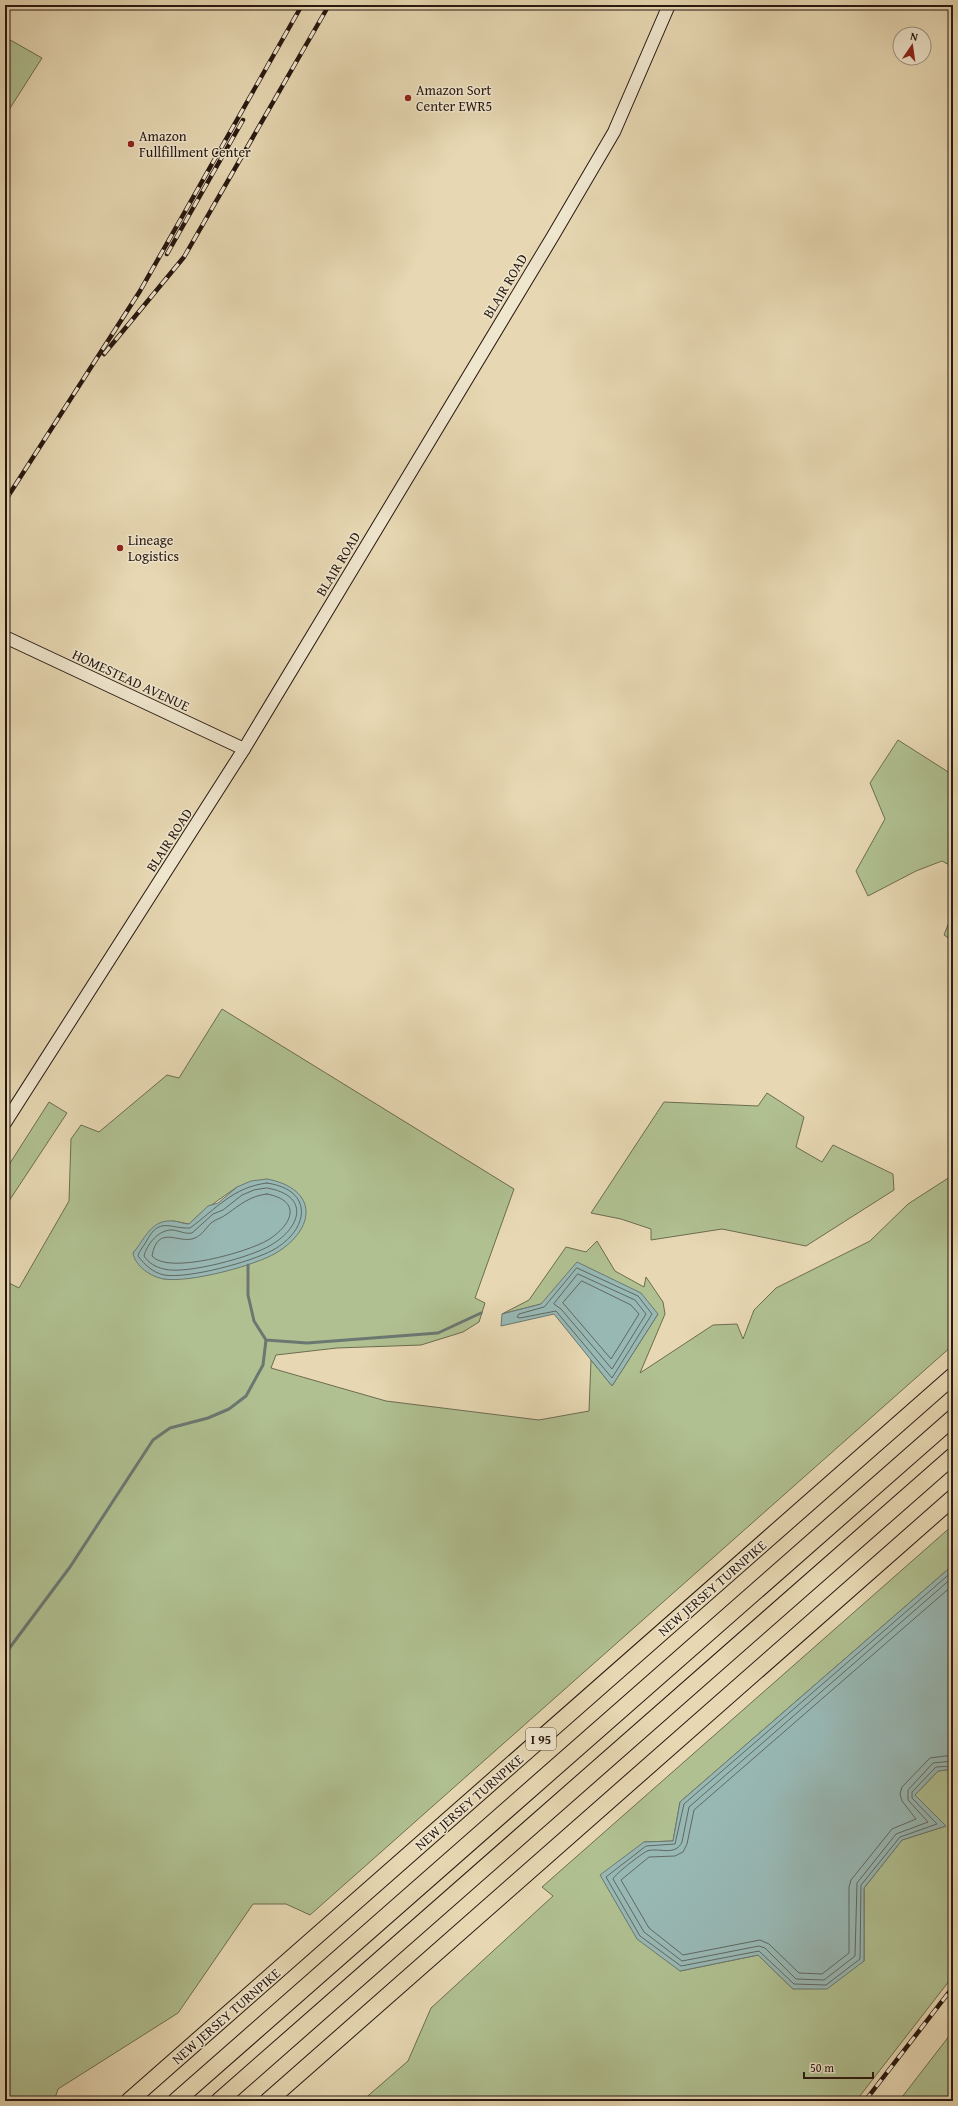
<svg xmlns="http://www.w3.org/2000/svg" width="958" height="2106" viewBox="0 0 958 2106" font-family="'Gentium Book Plus',serif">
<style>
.green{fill:#b0c091;stroke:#6c6c50;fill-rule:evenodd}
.water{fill:#98b8b4;stroke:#6b7872}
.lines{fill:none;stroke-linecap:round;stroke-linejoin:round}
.shore{stroke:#606862;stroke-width:1}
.stream{stroke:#6b7872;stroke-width:3}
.secondary-casing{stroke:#271710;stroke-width:14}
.highway-casing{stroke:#271710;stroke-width:18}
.secondary{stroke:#efe6ce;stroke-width:12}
.highway{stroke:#e7d8b3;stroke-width:16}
.rail-casing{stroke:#271710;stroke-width:4.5}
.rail{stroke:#efe6ce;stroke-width:3;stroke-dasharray:9;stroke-linecap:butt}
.poi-dot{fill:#8f2418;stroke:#efe6ce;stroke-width:1.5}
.labels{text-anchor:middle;stroke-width:3;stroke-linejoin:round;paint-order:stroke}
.shield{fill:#efe6ce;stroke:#635549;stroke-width:1}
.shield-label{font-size:13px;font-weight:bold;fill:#271710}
.poi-label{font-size:14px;fill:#271710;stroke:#efe6ce;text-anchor:start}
.street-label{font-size:14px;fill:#271710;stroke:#efe6ce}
</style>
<rect width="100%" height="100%" fill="#e7d8b3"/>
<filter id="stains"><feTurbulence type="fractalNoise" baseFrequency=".005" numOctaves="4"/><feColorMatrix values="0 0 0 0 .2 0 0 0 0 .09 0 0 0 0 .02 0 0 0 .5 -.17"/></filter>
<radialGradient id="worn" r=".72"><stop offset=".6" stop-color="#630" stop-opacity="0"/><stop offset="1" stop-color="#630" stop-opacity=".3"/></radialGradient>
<g class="green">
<path d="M5,37L42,58L5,116Z"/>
<path d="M898,740L953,775V867L942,861L916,871L868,896L856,871L885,819L870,783Z"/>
<path d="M953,912V941L944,935Z"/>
<path d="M222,1009L514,1189L475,1298L485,1303L479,1322L463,1332L421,1345L337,1348L276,1355L271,1368L386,1401L539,1420L589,1411L591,1360L612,1386L658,1314L541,1304L502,1314L529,1300L566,1247L586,1252L597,1241L615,1271L644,1287L646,1277L663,1302L665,1314L640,1373L713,1325L737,1324L743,1339L754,1310L776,1288L870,1241L908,1204L953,1175V1345L310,1915L286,1904H253L178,2013L58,2089L54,2101H5V1281L19,1288L69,1201L71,1139L81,1125L99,1132L167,1075L179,1078ZM237,1187L214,1273L164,1279L149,1273L133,1253L140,1245L173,1221L189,1224C203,1210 220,1199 237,1187Z"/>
<path d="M767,1093L804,1117L796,1147L822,1162L833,1145L893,1174L894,1190L806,1246L722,1229L651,1240V1229L621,1219L591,1213L664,1102L758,1106Z"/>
<path d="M49,1102L67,1113L5,1207V1171Z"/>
<path d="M953,1525V1565L680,1802L673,1841L644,1842L680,1971L758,1955L793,1989L864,1961V1888L902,1840L946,1826L915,1795L938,1771L953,1769V1976L856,2101H362L408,2061L431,2008L553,1896L542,1887Z"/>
<path d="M953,2031V2101H899Z"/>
</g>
<g class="water">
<path d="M267,1179C319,1189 316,1229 276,1253C254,1266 189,1283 164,1279C151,1277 135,1266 133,1253C145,1239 151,1219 173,1221C178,1221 183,1224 189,1224L208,1206L218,1203L237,1187L251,1181Z"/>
<path d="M577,1262L641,1293L658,1314L612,1386L554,1314L501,1326L502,1314L541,1304Z"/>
<path d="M953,1565V1769L938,1771L915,1795L946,1826L902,1840L864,1888V1961L827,1989H793L758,1955L680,1971L637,1939L600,1875L644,1842L673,1841L680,1802Z"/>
</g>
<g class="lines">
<g class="shore">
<path d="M267,1183C315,1190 309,1230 273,1250C251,1262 188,1279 164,1275C152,1272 145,1265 138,1256C139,1251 143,1247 146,1242C159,1216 170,1229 190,1228C216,1209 233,1187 267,1183Z"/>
<path d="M267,1188C310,1195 302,1227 271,1245C252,1257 185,1275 164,1269C155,1267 149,1263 144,1256C147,1244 159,1229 173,1230C180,1231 184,1234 192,1233L213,1214L223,1210L242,1195L254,1190Z"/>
<path d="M267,1194C303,1201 292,1225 268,1240C248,1252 168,1275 152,1256C158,1223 179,1245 195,1238C202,1235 206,1228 211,1223C216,1219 222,1218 227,1214C241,1204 250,1196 267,1194Z"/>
<path d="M577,1268L638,1296L652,1314L612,1378L556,1311L520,1318L517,1317L519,1314L544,1307Z"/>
<path d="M578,1274L635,1300L646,1314L612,1369L561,1309L554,1304Z"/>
<path d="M582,1281L631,1305L639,1314L611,1359L563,1303Z"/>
<path d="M953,1571L684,1804L675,1844L646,1846L606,1877L640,1936L681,1966L759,1951L794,1984L826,1985L860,1959L861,1885L900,1837L937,1824L912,1798V1792L936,1767L953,1766"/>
<path d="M953,1577L689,1807L682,1842C675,1857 658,1847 647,1851C641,1854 615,1874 613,1879L644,1932L682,1961L759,1946L765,1948L796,1979L824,1980L855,1956L857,1883L896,1834L928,1822L908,1800V1790L933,1763L953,1761"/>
<path d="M953,1585L694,1810L687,1844L683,1852L675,1856L649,1857L621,1880L649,1928L683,1955L760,1940L769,1944L799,1973L822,1974L849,1953V1887L851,1880L892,1829L916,1819L902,1801L900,1794L902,1787L930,1758L953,1755"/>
</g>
<g class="stream">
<path d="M248,1265V1295L254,1321L266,1340L307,1343L438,1333L481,1313"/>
<path d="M5,1654L70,1567L153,1440L170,1428L208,1418L229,1409L246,1396L263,1365L266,1340"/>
</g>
<g class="secondary-casing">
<g id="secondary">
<path d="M5,637L244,749"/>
<path d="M5,1123L244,749L553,236L614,132L669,5"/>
</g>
</g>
<g class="highway-casing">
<g id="highway">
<path d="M129,2101L953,1376"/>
<path d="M176,2101L953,1418"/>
<path d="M219,2101L953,1456"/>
<path d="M268,2101L953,1498"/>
</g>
</g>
<use href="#secondary" class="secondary"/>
<use href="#highway" class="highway"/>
<g class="rail-casing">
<g id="rail">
<path d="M167,254L243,120"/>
<path d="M104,354L184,257L329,5"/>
<path d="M5,501L140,291L302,5"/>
<path d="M865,2101L953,1987"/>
</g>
</g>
<use href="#rail" class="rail"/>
</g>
<g class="poi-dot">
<circle cx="408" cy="98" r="4"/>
<circle cx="131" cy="144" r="4"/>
<circle cx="120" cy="548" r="4"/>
</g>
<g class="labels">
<rect class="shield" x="526" y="1728" width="30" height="22" rx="3"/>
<g class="shield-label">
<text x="541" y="1744">I 95</text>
</g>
<g class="poi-label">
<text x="416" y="95">Amazon Sort<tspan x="416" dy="16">Center EWR5</tspan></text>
<text x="139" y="141">Amazon<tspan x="139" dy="16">Fullfillment Center</tspan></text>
<text x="128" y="545">Lineage<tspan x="128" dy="16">Logistics</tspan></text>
</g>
<g class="street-label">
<text transform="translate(505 286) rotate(-59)" y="5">BLAIR ROAD</text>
<text transform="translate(338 564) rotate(-59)" y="5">BLAIR ROAD</text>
<text transform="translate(131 680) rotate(25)" y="5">HOMESTEAD AVENUE</text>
<text transform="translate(169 840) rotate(-57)" y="5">BLAIR ROAD</text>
<text transform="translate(712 1588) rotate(-41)" y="5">NEW JERSEY TURNPIKE</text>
<text transform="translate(469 1802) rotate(-41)" y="5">NEW JERSEY TURNPIKE</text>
<text transform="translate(226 2016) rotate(-41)" y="5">NEW JERSEY TURNPIKE</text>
</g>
</g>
<rect width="958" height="2106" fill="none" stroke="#e7d8b3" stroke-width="20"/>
<rect x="6" y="6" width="946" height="2094" fill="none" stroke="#271710" stroke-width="2"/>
<rect x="10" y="10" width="938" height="2086" fill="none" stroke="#271710"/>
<g transform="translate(912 46) rotate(13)"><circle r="19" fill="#efe6ce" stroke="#9f9382"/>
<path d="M0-3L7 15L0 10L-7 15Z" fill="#8f2418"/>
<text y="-6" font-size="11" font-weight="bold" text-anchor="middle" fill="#271710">N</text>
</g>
<path d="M804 2072v6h69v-6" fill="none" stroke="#271710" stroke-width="2"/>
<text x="810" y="2072" font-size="12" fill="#271710" stroke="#efe6ce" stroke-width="3" paint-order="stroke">50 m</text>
<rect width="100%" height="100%" filter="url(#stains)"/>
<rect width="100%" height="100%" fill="url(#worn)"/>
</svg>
